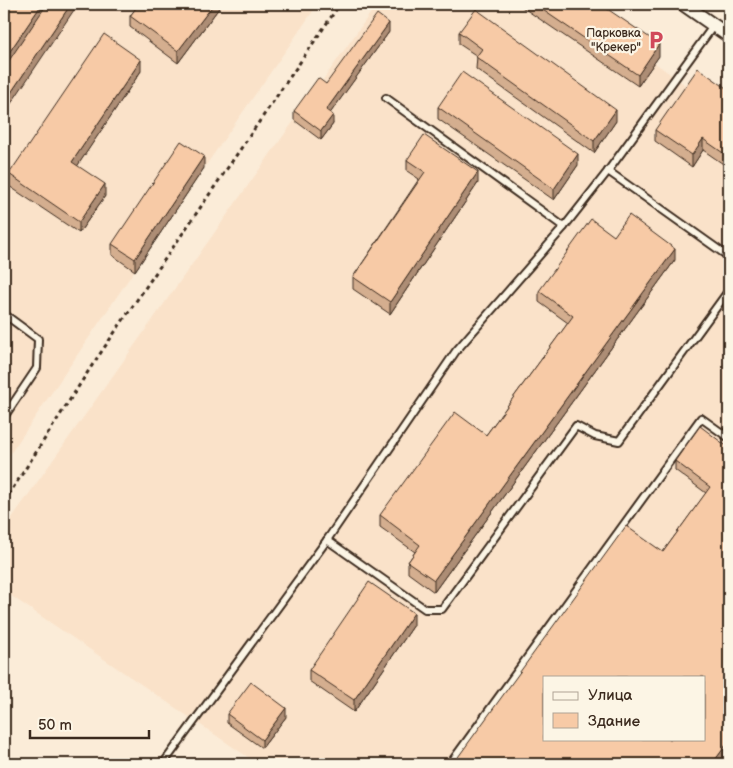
<svg xmlns="http://www.w3.org/2000/svg" width="733" height="768" viewBox="0 0 733 768" font-family="'Balsamiq Sans',sans-serif">
<style>
.built{fill:#fae2c9;fill-rule:evenodd}
.lines{fill:none;stroke-linecap:round;stroke-linejoin:round}
.lane-casing{stroke:#3b2a1e;stroke-width:10}
.street-casing{stroke:#3b2a1e;stroke-width:16}
.path{stroke:#3b2a1e;stroke-width:3;stroke-dasharray:4 4;stroke-linecap:butt}
.lane{stroke:#fcf5e5;stroke-width:6}
.street{stroke:#fcf5e5;stroke-width:12}
.wall{fill:#d4ae8f;stroke:#3b2a1e}
.shaded-wall{fill:#ad8d74;stroke:#3b2a1e}
.building{fill:#f7caa6;stroke:#3b2a1e;fill-rule:evenodd}
.labels{text-anchor:middle;stroke-width:4.5;stroke-linejoin:round;paint-order:stroke}
.poi-label{font-size:12px;fill:#3b2a1e;stroke:#fcf5e5;text-anchor:end}
</style>
<rect width="100%" height="100%" fill="#fbecd8"/>
<filter id="ink" filterUnits="userSpaceOnUse"><feTurbulence type="fractalNoise" baseFrequency=".02" numOctaves="2"/><feDisplacementMap in="SourceGraphic" scale="10" xChannelSelector="R" yChannelSelector="G"/><feConvolveMatrix kernelMatrix="1 2 1 2 8 2 1 2 1" color-interpolation-filters="sRGB"/></filter>
<g filter="url(#ink)">
<g class="built">
<path d="M4,4H318L204,168L4,463Z"/>
<path d="M377,4H583L659,56L655,63L691,89L729,102V764H258L4,591V529ZM544,677H704V739H544Z"/>
</g>
<g class="lines">
<g class="lane-casing">
<g id="lane">
<path d="M386,98L564,227"/>
<path d="M608,171L729,257"/>
<path d="M4,314L38,339L37,368L4,417"/>
<path d="M327,540L425,609H442L576,426L595,436L619,441L729,290"/>
<path d="M163,764L327,540L456,351L564,227L608,171L714,25"/>
<path d="M450,764L701,418L729,438"/>
</g>
</g>
<g class="street-casing">
<path id="street" d="M683,4L729,36"/>
</g>
<path class="path" d="M4,502L93,364L340,4"/>
<use href="#lane" class="lane"/>
<use href="#street" class="street"/>
</g>
<g class="wall">
<path d="M139,4H222L178,63L130,27V16Z"/>
<path d="M522,4H600L659,56L638,86L522,7Z"/>
<path d="M389,32L330,113L333,124L321,140L294,120V111Z"/>
<path d="M459,32L616,121L594,153L476,69L477,56L459,44Z"/>
<path d="M141,71L77,166L105,196L79,233L9,186V174Z"/>
<path d="M729,90V168L703,150L692,167L655,141V130Z"/>
<path d="M438,107L578,165L554,200L438,119Z"/>
<path d="M407,160L478,183L390,314L353,289V277L419,179L407,171Z"/>
<path d="M204,168L135,271L112,255V244Z"/>
<path d="M614,236L675,260L434,592L408,573V562L415,552L380,527V515L486,435L568,323L539,302V291Z"/>
<path d="M729,448V750L718,764H453L663,552L706,493L675,470V461Z"/>
<path d="M414,625L354,712L309,681V670Z"/>
<path d="M227,714L286,717L262,748L227,723Z"/>
</g>
<g class="shaded-wall">
<path d="M42,4H48L4,69V60Z"/>
<path d="M71,4H78L4,114V103Z"/>
<path d="M214,4H222L178,63V51Z"/>
<path d="M389,23V32L326,119V110Z"/>
<path d="M659,44V56L638,86V75Z"/>
<path d="M141,60V71L72,174V162Z"/>
<path d="M616,110V121L594,153V141Z"/>
<path d="M333,115V124L321,140V131Z"/>
<path d="M703,139V150L692,167V155Z"/>
<path d="M578,154V165L554,200V189Z"/>
<path d="M204,156V168L135,271V259Z"/>
<path d="M478,172V183L390,314V302Z"/>
<path d="M105,184V196L79,233V222Z"/>
<path d="M675,249V260L434,592V580Z"/>
<path d="M414,613V625L354,712V700Z"/>
<path d="M286,708V717L262,748V740Z"/>
<path d="M729,741V750L718,764H712Z"/>
</g>
<g class="building">
<path d="M4,4H42L4,60Z"/>
<path d="M47,4H71L4,103V68Z"/>
<path d="M139,4H214L178,51L130,16Z"/>
<path d="M534,4H600L659,44L638,75Z"/>
<path d="M476,9L616,110L594,141L476,57L482,49L459,32Z"/>
<path d="M377,14L389,23L326,110L333,115L321,131L294,111L318,78L326,84Z"/>
<path d="M104,34L141,60L72,162L105,184L79,222L9,174Z"/>
<path d="M698,68L729,90V157L703,139L692,155L655,130Z"/>
<path d="M462,72L578,154L554,189L438,107Z"/>
<path d="M424,135L478,172L390,302L353,277L425,172L407,160Z"/>
<path d="M181,141L204,156L135,259L112,244Z"/>
<path d="M629,215L675,249L434,580L408,562L420,545L380,515L455,412L486,435L573,316L539,291L591,219L614,236Z"/>
<path d="M700,426L729,448V741L712,764H453L626,526L663,552L710,487L675,461ZM544,677H704V739H544Z"/>
<path d="M369,582L414,613L354,700L309,670Z"/>
<path d="M251,682L286,708L262,740L227,714Z"/>
</g>
</g>
<defs>
<g id="parking-bare" transform="scale(1.5)"><path d="M-3.5-5.5H1a3.5 3.5 0 0 1 0 7H-1V5.5H-3.5ZM-1-3.4V-.6H.8a1.4 1.4 0 0 0 0-2.8Z" fill="#d1495b" stroke="#fcf5e5" stroke-width="2.5" paint-order="stroke"/></g>
</defs>
<g fill-rule="evenodd">
<use href="#parking-bare" x="656" y="40"/>
</g>
<g class="labels">
<g class="poi-label">
<text x="641" y="37">Парковка<tspan x="641" dy="14">"Крекер"</tspan></text>
</g>
</g>
<rect width="733" height="768" fill="none" stroke="#fcf5e5" stroke-width="20"/>
<rect x="10" y="10" width="713" height="748" fill="none" stroke="#3b2a1e" stroke-width="2" filter="url(#ink)"/>
<rect x="543" y="676" width="162" height="65" fill="#fcf5e5" stroke="#afa495"/>
<rect x="553" y="692" width="25" height="8" fill="#fcf5e5" stroke="#afa495"/>
<text x="588" y="700" font-size="15" fill="#3b2a1e">Улица</text>
<rect x="553" y="713" width="25" height="15" fill="#f7caa6" stroke="#afa495"/>
<text x="588" y="726" font-size="15" fill="#3b2a1e">Здание</text>
<path d="M30 730v8h119v-8" fill="none" stroke="#3b2a1e" stroke-width="2.5"/>
<text x="38" y="730" font-size="15" fill="#3b2a1e" stroke="#fcf5e5" stroke-width="4" paint-order="stroke">50 m</text>
</svg>
